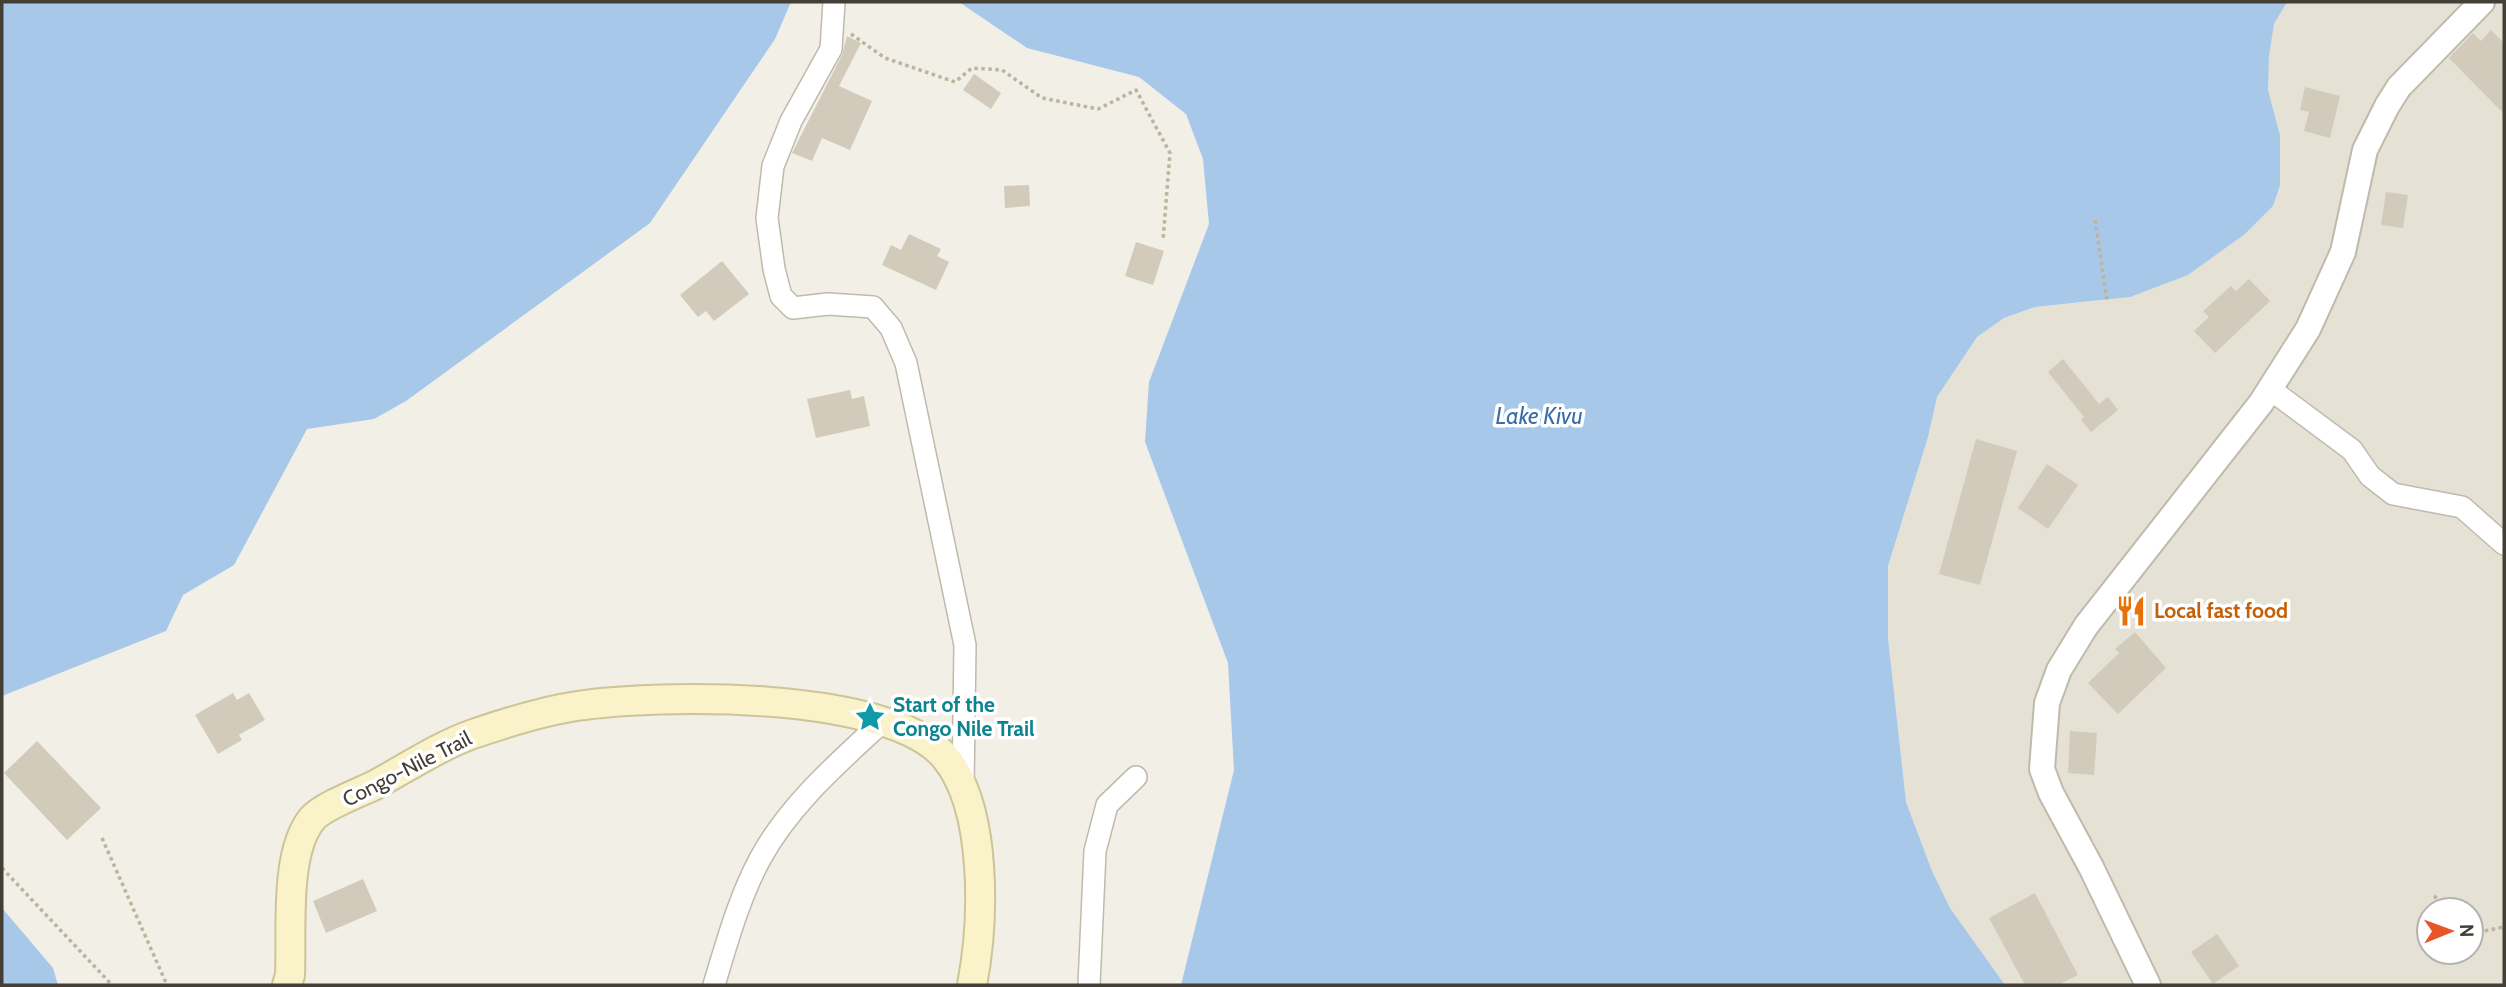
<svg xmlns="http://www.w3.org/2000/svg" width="2506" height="987" viewBox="0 0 2506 987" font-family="Cabin,sans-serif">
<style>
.residential{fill:#e5e1d5;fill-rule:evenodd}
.water{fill:#a7c8e9}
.building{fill:#d2cbbc}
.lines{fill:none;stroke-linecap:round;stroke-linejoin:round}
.minor-casing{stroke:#bfbaac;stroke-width:24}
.tertiary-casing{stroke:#bfbaac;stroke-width:28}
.secondary-casing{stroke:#cdc499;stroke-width:32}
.path{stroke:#bcb49c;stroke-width:3.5;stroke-dasharray:3.5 3.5;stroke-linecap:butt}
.minor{stroke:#fff;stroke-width:21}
.tertiary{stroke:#fff;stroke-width:24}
.secondary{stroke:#faf2c8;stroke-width:28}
.labels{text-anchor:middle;stroke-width:7;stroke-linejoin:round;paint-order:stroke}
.food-label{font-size:21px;font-weight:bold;fill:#c56008;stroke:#fff;text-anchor:start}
.culture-label{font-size:21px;font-weight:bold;fill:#0d838f;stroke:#fff;text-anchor:start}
.street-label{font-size:21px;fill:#433f36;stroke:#fff}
.water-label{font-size:23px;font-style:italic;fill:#396ea6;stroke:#fff}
</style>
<rect width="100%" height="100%" fill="#f1efe6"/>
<path class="residential" d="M2287,2H2504V985H2005L1950,908L1932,871L1906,802L1888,638V566L1928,437L1937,397L1977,337L2004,318L2035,307L2107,300L2188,275L2245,234L2273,206L2280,135L2268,90L2269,56L2274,24ZM2429,910H2471V952H2429Z"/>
<g class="water">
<path d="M2,2H791L775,39L650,223L406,401L374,419L307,429L234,565L183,595L166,631L2,696Z"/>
<path d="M959,2H2287L2274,24L2269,56L2268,90L2280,135V185L2273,206L2245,234L2188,275L2130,297L2035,307L2004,318L1977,337L1937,397L1928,437L1888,566V638L1906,802L1932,871L1950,908L2005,985H1181L1234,770L1228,663L1145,442L1149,382L1209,224L1203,159L1186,114L1139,77L1027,48Z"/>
<path d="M2,908L53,968L58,985H2Z"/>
</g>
<g class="building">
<path d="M2491,30L2504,43V114L2449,58L2473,33L2481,41Z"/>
<path d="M847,36L861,43L839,86L872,101L850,150L822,138L812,161L792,153L842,55Z"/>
<path d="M974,74L1001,93L991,109L963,90Z"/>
<path d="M2305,87L2340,96L2330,138L2304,131L2309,112L2300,110Z"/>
<path d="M1029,185L1030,206L1005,208L1004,186Z"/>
<path d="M2386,192L2408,195L2403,228L2381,225Z"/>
<path d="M909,234L941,249L937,256L949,262L936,290L882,265L891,245L901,250Z"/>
<path d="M1136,242L1164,251L1153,285L1125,276Z"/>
<path d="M722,261L749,294L714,321L706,311L698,317L680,295Z"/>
<path d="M2249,279L2270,301L2215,353L2194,331L2209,317L2203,311L2231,286L2236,291Z"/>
<path d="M2063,359L2099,404L2108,397L2118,410L2091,432L2081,420L2084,417L2048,372Z"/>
<path d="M850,390L852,399L864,396L870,426L816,438L807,399Z"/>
<path d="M1976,439L2017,451L1980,585L1939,574Z"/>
<path d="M2047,464L2078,485L2048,529L2018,508Z"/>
<path d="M2135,632L2166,668L2118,714L2088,683L2119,653L2115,649Z"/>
<path d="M233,693L237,700L249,693L265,720L239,735L242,740L218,754L195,715Z"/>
<path d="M2070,731L2097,733L2094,775L2068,773Z"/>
<path d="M37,741L101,808L67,840L4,773Z"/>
<path d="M363,879L377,911L326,933L313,901Z"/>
<path d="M2035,893L2078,975L2058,985H2025L1989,918Z"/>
<path d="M2217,934L2239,966L2213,984L2191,952Z"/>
</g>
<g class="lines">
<g class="minor-casing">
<g id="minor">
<path d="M834,2L831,49L791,121L773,166L767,218L774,269L781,296L793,308L828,304L873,307L891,328L906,363L965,645L963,786"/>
<path d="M2270,389L2352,450L2370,476L2393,494L2462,507L2504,544"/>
<path d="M714,985C727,942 739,898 760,859C789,805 838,763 882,722"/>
<path d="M1089,985L1095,851L1107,805L1136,777"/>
</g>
</g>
<g class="tertiary-casing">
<path id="tertiary" d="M2148,985L2091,867L2051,793L2042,769L2047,703L2059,670L2086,626L2261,403L2308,329L2343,252L2365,150L2387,106L2399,87L2482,2"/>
</g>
<g class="secondary-casing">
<path id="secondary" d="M287,985L290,975C292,932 284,853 312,819C322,807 358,793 373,786C405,769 439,746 473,734C505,723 543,711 577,706C658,694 889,690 945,757C988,809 984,922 972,985"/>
</g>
<g class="path">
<path d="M851,34L885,58L955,82L972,68L1002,70L1042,98L1098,109L1136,90L1170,153L1163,240"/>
<path d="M2095,220L2107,300"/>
<path d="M102,838L167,985"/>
<path d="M2,868L112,985"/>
<path d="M2434,896L2452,910"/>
<path d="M2471,929L2484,931L2504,927"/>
</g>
<use href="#minor" class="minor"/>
<use href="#tertiary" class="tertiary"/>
<use href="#secondary" class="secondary"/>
</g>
<defs>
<g id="restaurant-bare" transform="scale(2.415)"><path d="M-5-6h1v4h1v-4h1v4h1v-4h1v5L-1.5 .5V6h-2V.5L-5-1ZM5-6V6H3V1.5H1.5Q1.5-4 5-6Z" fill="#e8710a" stroke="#fff" stroke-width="2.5" paint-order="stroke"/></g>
<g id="sight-bare" transform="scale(2.415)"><path d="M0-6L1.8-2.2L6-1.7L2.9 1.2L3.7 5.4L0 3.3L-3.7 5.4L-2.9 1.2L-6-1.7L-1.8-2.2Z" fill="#0f9aa8" stroke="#fff" stroke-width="2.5" paint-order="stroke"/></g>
</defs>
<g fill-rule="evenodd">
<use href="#restaurant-bare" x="2131" y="611"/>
<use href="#sight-bare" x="870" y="717"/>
</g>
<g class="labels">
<g class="food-label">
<text x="2154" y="618">Local fast food</text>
</g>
<g class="culture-label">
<text x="893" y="712">Start of the<tspan x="893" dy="24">Congo Nile Trail</tspan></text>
</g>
<g class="street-label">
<text transform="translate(407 769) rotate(-27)" y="7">Congo-Nile Trail</text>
</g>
<g class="water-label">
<text x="1539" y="424">Lake Kivu</text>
</g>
</g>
<rect width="2506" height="987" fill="none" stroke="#433f36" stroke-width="7"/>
<g transform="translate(2450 931) rotate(89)"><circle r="33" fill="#ffffff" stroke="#b4b2af" stroke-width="2"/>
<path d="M0-5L12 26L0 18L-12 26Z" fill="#e75528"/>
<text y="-10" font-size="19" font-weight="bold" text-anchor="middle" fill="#433f36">N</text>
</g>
</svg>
